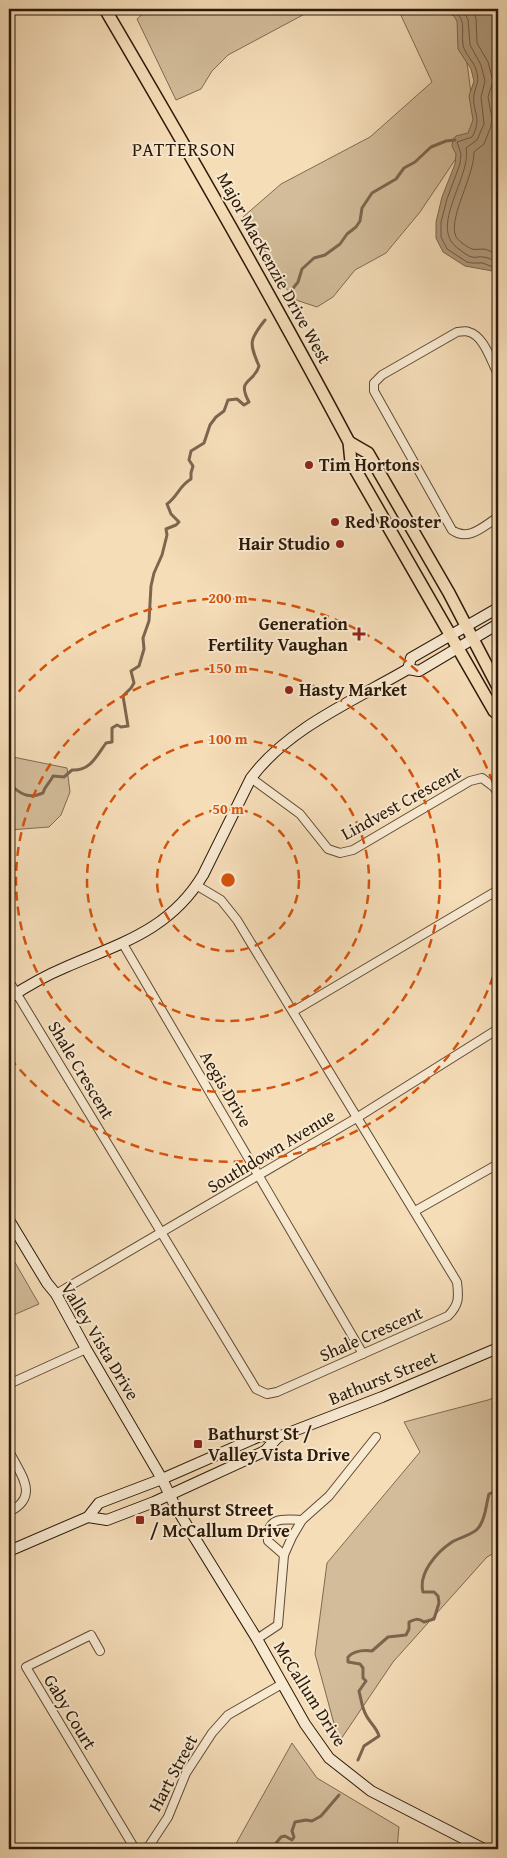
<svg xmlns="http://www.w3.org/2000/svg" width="507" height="1858" viewBox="0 0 507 1858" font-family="'Gentium Book Plus',serif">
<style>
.green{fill:#d3bc9a;stroke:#806a51}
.water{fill:#b19a7c;stroke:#7c664e}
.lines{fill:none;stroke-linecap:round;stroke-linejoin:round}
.shore{stroke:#6e5a42;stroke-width:1}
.stream{stroke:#7c664e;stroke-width:3}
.street-casing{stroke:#5e4a34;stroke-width:10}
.secondary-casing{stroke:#2c1908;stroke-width:12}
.primary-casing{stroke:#2c1908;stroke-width:14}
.street{stroke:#f8e9d1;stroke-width:8}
.secondary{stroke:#f8e9d1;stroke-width:10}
.primary{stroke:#f5ddb8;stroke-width:11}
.ring{fill:none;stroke:#d5530c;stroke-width:2.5;stroke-dasharray:9 6}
.poi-dot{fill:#8f2418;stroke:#f8e9d1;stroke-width:2}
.labels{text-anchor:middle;stroke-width:4;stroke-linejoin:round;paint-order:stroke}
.street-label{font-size:18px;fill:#2c1908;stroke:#f8e9d1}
.poi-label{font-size:18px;font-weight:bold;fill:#2c1908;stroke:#f8e9d1;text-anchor:start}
.neighbourhood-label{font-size:19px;letter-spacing:1px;fill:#2c1908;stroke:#f8e9d1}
.centre{fill:#d5530c;stroke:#f8e9d1;stroke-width:2.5}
.ring-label{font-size:15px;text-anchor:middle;font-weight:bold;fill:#d5530c;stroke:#f8e9d1;stroke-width:4;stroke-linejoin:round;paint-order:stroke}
</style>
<rect width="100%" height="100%" fill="#f5ddb8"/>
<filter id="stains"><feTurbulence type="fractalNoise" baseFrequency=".004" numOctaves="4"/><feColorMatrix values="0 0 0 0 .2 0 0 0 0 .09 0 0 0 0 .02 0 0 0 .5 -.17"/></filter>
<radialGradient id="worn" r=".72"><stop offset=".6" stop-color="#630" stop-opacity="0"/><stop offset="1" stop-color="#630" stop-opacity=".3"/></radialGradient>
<g class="green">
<path d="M148,9H314L228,55L212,71L201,89L176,100L137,19Z"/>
<path d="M398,9H454C468,49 471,94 475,136L459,154L420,212L386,253L355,270L333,297L317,307L296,300L281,282L257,236L243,217L281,184L370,137L432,82Z"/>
<path d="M9,753L13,757L67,768L70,792L61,815L49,827L9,830Z"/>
<path d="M9,1252L39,1304L9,1317Z"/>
<path d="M498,1396V1551L487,1557L393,1662L339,1742L315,1654L327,1563L420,1452L404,1422L488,1400Z"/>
<path d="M292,1743L317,1778L399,1827L397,1849H233Z"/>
</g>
<path class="water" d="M441,9H498V272L465,266L443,252L436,238V222L442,197L455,164L456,154L452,146L453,139L456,136L468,133L473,120L469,96L474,81L471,69L458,49L457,21L454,16Z"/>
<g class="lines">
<g class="shore">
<path d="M449,9C468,16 461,29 463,45C465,54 473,61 476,69C480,82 476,84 474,95C472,113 483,117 472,137L457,142L461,154L460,164L447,199L441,222V237L447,249L467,262L472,263H483L490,266L498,267"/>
<path d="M462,9L468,19L470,45L481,65L485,81L481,97L484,124L477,140L466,148C472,177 427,228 459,249C463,252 467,256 472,257C476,258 480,256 483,257C489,257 492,261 498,261"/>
<path d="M471,9L476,18L477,43L488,62L493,81L488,97L492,118L491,126L484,144L474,152C474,176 450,215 455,234C456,240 467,247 472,249C476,250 480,249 484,249C489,250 493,253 498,253"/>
</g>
<g class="stream">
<path d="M287,296L298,282L302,269L314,258L325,255L340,244L347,234L356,227L360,221L362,208L372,193L396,179L404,168L415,162L431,147L446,141L455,140"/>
<path d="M9,787H13C23,796 31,798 43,793C45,785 50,783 53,776L64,777L72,770C90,771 96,757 106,743L112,742V728L117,725L121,727L128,726L123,696L131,688L134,683L131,671L139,666L144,649L143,638L149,621L151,586L154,573L162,555L167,535L166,529L176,525L179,522L171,514L167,504C178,496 179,486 191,479V473L193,466L189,460L191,451L204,443L210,425L216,417L224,411L228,400L237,399L244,405L249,402C236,378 254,384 259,366C249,343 249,340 265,320"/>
<path d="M358,1760L364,1746L379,1736C377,1728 370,1723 366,1715C362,1708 361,1699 359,1691L366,1681L363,1678V1668L360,1664L348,1662V1657C354,1651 364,1650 372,1651L388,1637L406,1635L409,1629V1622C415,1619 418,1618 424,1622L434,1619L439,1603L438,1596L434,1592H423C418,1573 437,1552 452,1542C460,1537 474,1535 479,1527C486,1518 486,1504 489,1494L498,1490"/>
<path d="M266,1849L269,1847H273L281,1837L285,1836L292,1840L294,1837L292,1831L295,1822L306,1820L312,1821L321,1816L339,1795"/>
</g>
<g class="street-casing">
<g id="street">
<path d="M498,374C491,361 484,336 469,332C465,330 460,332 457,332L382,375L374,383V391L452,530C468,542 484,526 498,517"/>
<path d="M251,778L300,814L328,849L340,853L353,850L470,781L482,778L494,787L498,794"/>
<path d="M123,944L363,1354"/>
<path d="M9,981L256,1389L267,1394L277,1392L448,1316C459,1305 459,1298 457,1282L237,920L221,900L196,885"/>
<path d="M294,1011L498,890"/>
<path d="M415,1211L498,1164"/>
<path d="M56,1294L358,1117L498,1029"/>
<path d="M9,1384L86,1349"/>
<path d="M9,1451C20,1474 41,1496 9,1512"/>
<path d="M284,1555L268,1541C266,1516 283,1519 302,1520"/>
<path d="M257,1639L278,1625L284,1555L292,1537L302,1520L329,1496L376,1437"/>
<path d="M100,1651L91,1635L26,1667L135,1849"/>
<path d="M147,1849L168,1817L186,1773L212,1733L228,1715L282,1684"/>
</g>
</g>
<g class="secondary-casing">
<g id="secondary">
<path d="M408,669L411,658L498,608"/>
<path d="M9,998C27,986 47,975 66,967C121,943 170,930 203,875L251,778C288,728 355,700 408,669L419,671L498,624"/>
<path d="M9,1220L47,1283L56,1294L86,1349L162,1479L175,1506L257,1639L305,1724L329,1758L371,1791L484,1849"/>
<path d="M88,1517L107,1520L154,1502L265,1451L278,1437"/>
<path d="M9,1551L88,1517L99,1503L162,1479L260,1436L278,1437L382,1397L498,1348"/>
</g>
</g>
<g class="primary-casing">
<g id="primary">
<path d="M105,9C189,152 271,295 349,442L351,462L494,711L498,714"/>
<path d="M349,442L368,453L449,593L498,687"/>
</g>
</g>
<use href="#street" class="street"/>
<use href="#secondary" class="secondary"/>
<use href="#primary" class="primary"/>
</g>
<g class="ring">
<circle cx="228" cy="880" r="71"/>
<circle cx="228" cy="880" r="141"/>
<circle cx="228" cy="880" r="212"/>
<path d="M498 962A282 282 0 0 1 9 1057M9 703A282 282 0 0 1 498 798"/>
</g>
<g class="poi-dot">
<circle cx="309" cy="465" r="5"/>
<circle cx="335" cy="522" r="5"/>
<circle cx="340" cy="544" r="5"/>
<path d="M356.5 626.5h5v5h5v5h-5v5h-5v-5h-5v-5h5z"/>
<circle cx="289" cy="690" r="5"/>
<rect x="193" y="1439" width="10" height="10" rx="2.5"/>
<rect x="135" y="1515" width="10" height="10" rx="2.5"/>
</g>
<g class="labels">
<g class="street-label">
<text transform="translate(274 268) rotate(61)" y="6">Major MacKenzie Drive West</text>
<text transform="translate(401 803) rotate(-29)" y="6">Lindvest Crescent</text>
<text transform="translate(81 1070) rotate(59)" y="6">Shale Crescent</text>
<text transform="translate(226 1089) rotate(60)" y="6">Aegis Drive</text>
<text transform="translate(271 1151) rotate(-31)" y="6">Southdown Avenue</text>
<text transform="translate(371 1334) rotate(-24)" y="6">Shale Crescent</text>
<text transform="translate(100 1341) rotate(59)" y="6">Valley Vista Drive</text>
<text transform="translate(383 1378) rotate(-22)" y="6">Bathurst Street</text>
<text transform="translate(310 1694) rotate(58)" y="6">McCallum Drive</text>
<text transform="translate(70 1712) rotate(59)" y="6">Gaby Court</text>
<text transform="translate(173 1773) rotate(-62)" y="6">Hart Street</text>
</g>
<g class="poi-label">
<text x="319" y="471">Tim Hortons</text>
<text x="345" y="528">Red Rooster</text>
<text x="330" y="550" text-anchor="end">Hair Studio</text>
<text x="348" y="630" text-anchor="end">Generation<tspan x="348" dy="21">Fertility Vaughan</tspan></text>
<text x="299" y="696">Hasty Market</text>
<text x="208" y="1440">Bathurst St /<tspan x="208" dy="21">Valley Vista Drive</tspan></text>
<text x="150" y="1516">Bathurst Street<tspan x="150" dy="21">/ McCallum Drive</tspan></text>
</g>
<g class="neighbourhood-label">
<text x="184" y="156">PATTERSON</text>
</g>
</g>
<circle cx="228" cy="880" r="8" class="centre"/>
<g class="ring-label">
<text x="228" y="603">200 m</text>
<text x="228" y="673">150 m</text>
<text x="228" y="744">100 m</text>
<text x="228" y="814">50 m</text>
</g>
<rect width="507" height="1858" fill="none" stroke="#f5ddb8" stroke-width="30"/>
<rect x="10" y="10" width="487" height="1838" fill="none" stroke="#2c1908" stroke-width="2.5"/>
<rect x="15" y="15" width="477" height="1828" fill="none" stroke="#2c1908"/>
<rect width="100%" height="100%" filter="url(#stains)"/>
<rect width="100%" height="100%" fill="url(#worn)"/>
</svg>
